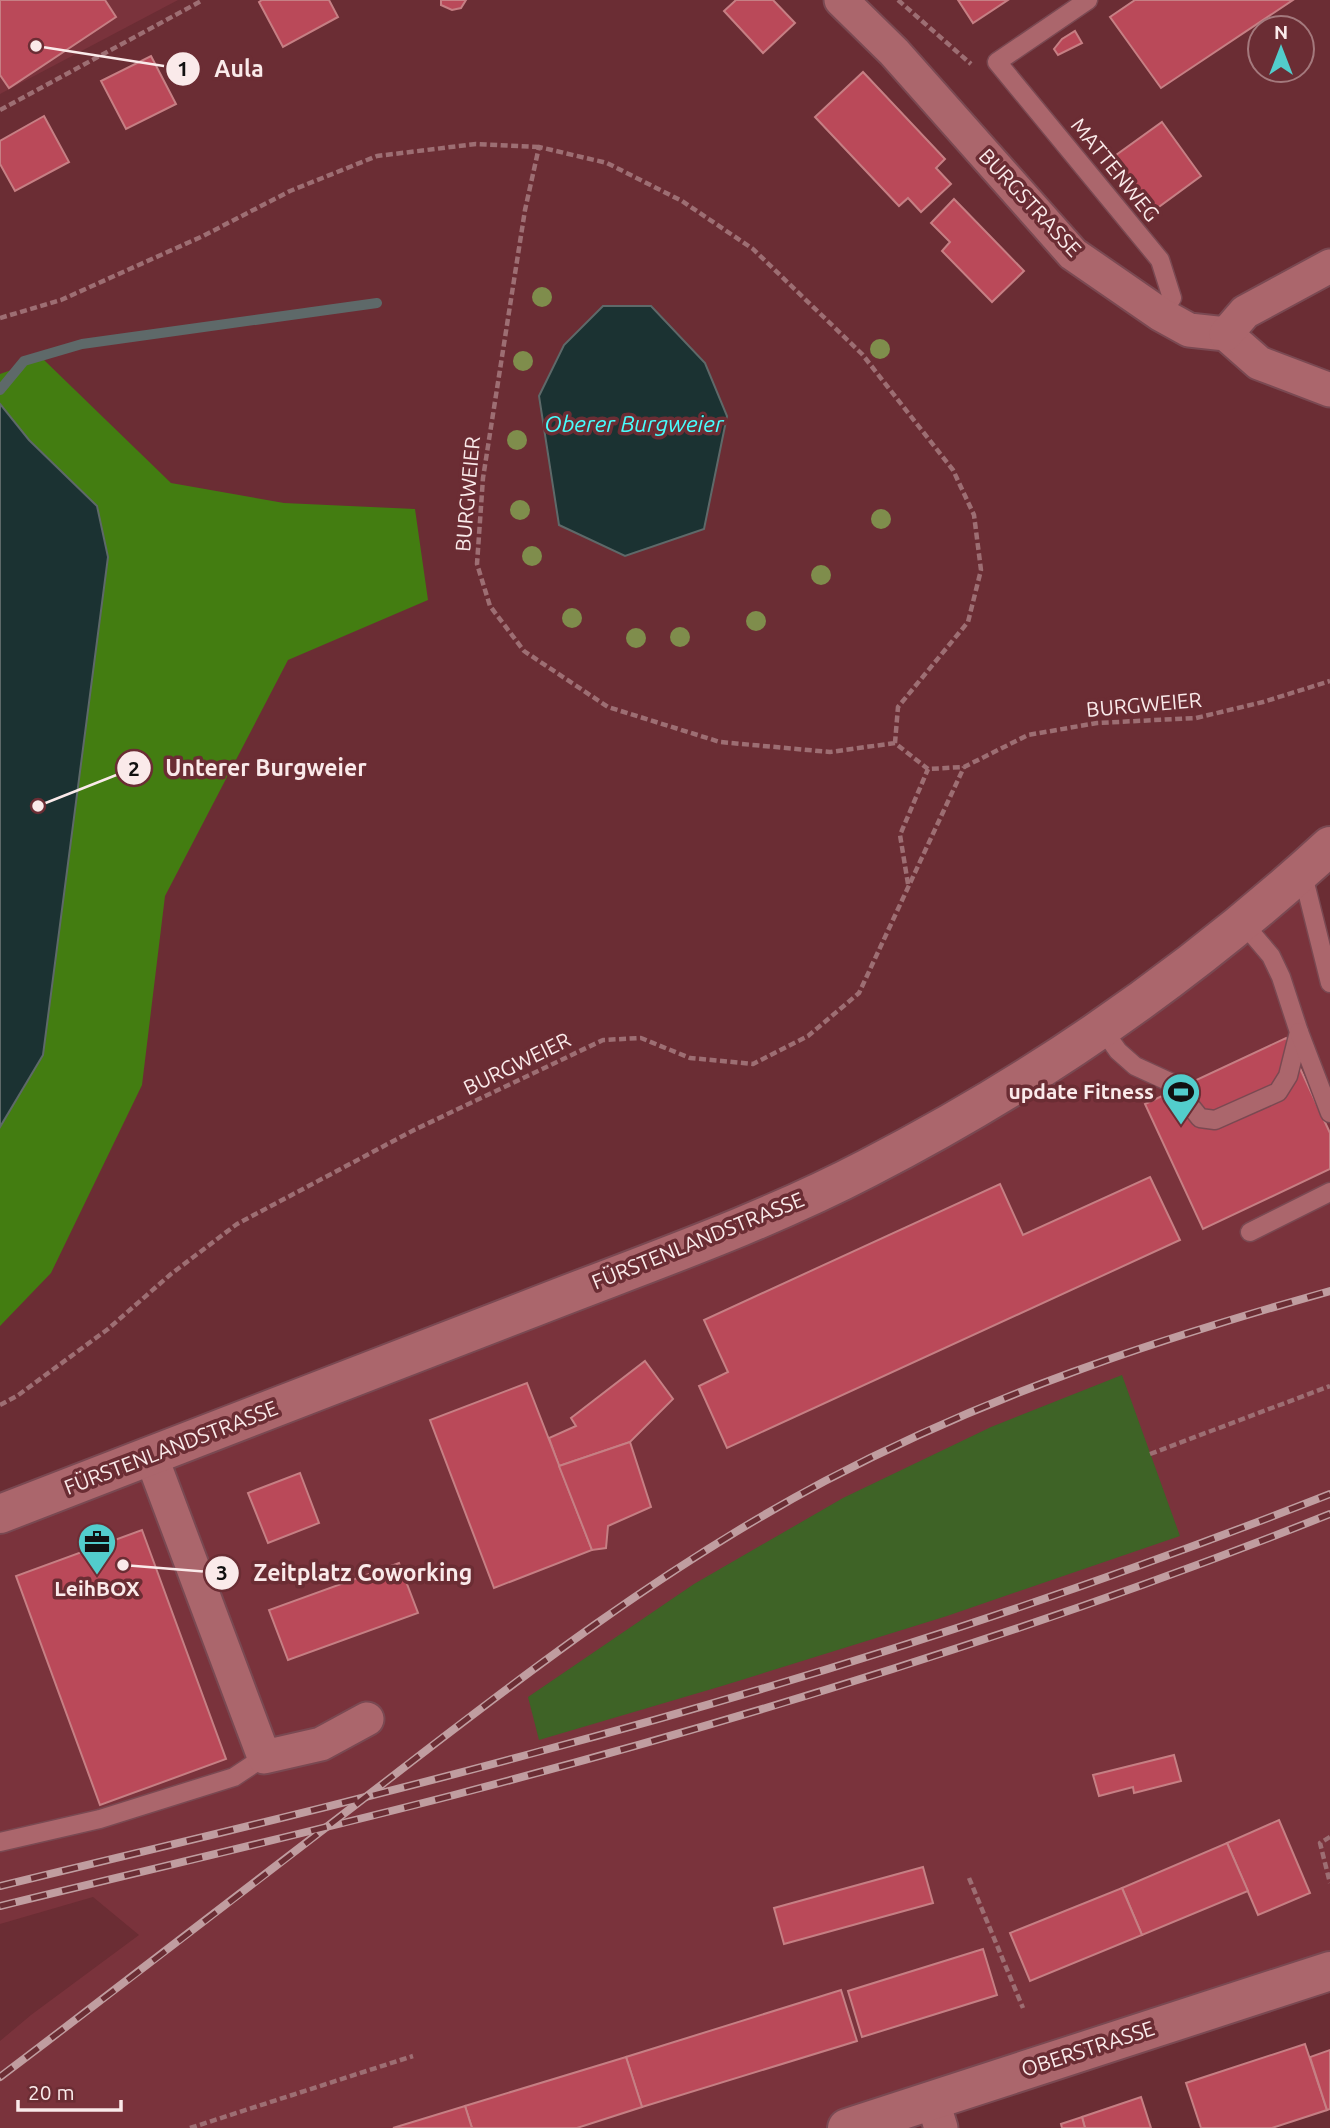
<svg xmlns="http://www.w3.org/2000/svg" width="1330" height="2128" viewBox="0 0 1330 2128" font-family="Ubuntu,sans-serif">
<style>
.built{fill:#7a333c}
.green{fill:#3e6326}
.forest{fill:#437d11}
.water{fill:#1b3232;stroke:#5e6969;stroke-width:2}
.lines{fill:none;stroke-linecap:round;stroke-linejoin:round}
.stream{stroke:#5e6969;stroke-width:10}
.building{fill:#ba4959;stroke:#c67f84;stroke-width:2}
.service-casing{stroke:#7a4952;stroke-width:21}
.minor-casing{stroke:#7a4952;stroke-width:37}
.tertiary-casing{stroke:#7a4952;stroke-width:42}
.secondary-casing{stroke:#7a4952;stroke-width:42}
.path{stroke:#9d6e73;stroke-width:4.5;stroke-dasharray:7 3.5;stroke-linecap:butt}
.service{stroke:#ab666c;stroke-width:18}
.minor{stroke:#ab666c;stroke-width:33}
.tertiary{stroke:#ab666c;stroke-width:38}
.secondary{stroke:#ab666c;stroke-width:38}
.rail-casing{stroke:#c09da0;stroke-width:8}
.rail{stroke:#6b2d34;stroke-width:5;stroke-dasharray:16;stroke-linecap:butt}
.tree{fill:#7f8d4c}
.labels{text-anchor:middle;stroke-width:7;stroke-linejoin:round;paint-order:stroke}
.street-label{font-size:21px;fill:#faeaea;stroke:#6b2d34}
.poi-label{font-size:21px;font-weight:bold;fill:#faeaea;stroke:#6b2d34;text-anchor:end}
.water-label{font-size:23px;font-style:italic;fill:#47fdfd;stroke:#6b2d34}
.leader{fill:none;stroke:#faeaea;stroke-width:2.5}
.callout-dot{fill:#faeaea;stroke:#6b2d34;stroke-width:2.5}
.mark-label{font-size:21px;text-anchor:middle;font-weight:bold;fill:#111}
.callout-label{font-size:23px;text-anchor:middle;font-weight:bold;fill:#faeaea;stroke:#6b2d34;stroke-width:7;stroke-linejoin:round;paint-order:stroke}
</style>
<rect width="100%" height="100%" fill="#6b2d34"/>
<g class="built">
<path d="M0,0H178L0,94Z"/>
<path d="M1302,871L1330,983V1971L847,2128H0V2041L31,2015L139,1935L93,1897L0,1924V1514L866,1169Z"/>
</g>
<path class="green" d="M1122,1375L1180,1536L947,1616L722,1686L539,1740L528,1697L694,1584L843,1498L991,1427Z"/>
<path class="forest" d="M43,359L171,483L284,503L415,509L428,600L288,660L165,896L142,1085L51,1273L0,1326V1127L43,1055L29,440L0,404V374Z"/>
<g class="water">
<path d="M603,306H651L705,363L727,416L704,529L625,556L559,525L539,396L564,345Z"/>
<path d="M0,404L29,440L97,506L108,557L43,1055L0,1127Z"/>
</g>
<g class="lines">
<path class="stream" d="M0,390L24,361L82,344L377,303"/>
</g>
<g class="building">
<path d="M0,0H105L116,17L9,88L0,75Z"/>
<path d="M262,0H329L338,17L283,47L259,2Z"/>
<path d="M441,0H466L461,8L452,10L441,5Z"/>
<path d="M736,0H773L795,23L763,53L724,11Z"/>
<path d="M958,0H1008L973,23Z"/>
<path d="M1135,0H1293L1161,88L1110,17Z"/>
<path d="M1075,31L1082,43L1058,55L1054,49L1062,39Z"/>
<path d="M151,56L176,104L126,129L101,81Z"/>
<path d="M863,72L945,159L936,168L951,184L921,212L908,198L899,206L815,117Z"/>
<path d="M44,116L69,162L15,191L0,164V141Z"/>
<path d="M1162,122L1201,176L1145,217L1105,163Z"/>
<path d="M954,199L1024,271L992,302L942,251L950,242L931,223Z"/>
<path d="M1286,1038L1330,1133V1169L1203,1229L1145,1104Z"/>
<path d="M1150,1177L1180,1240L727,1448L699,1386L728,1372L704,1320L1000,1184L1023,1235Z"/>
<path d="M645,1361L673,1399L630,1442L559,1466L549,1438L576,1426L571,1418Z"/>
<path d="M527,1383L592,1550L494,1588L430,1420Z"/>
<path d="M630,1442L651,1507L608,1526L606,1548L592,1550L559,1466Z"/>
<path d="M300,1473L319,1523L268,1543L248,1493Z"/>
<path d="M142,1530L226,1759L100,1805L16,1576Z"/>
<path d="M399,1563L418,1613L288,1660L269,1610Z"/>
<path d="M1174,1755L1181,1781L1134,1793L1133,1787L1099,1796L1093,1775Z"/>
<path d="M1279,1820L1310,1893L1258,1915L1227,1843Z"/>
<path d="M1227,1843L1248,1891L1142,1935L1122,1888Z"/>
<path d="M923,1867L933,1903L784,1944L774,1908Z"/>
<path d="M1122,1888L1142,1935L1030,1981L1010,1933Z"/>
<path d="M983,1949L997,1995L862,2037L848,1991Z"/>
<path d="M841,1990L857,2041L642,2107L626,2057Z"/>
<path d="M1305,2044L1327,2110L1272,2128H1201L1186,2083Z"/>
<path d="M1330,2050V2109L1327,2110L1310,2057Z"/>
<path d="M626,2057L642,2107L577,2128H472L465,2106Z"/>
<path d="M1141,2097L1151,2128H1085L1082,2117Z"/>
<path d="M465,2106L472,2128H393Z"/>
<path d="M1082,2117L1085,2128H1062L1061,2124Z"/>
</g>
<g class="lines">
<g class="service-casing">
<g id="service">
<path d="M1088,0L997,62L1160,260L1172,298L1160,314"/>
<path d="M1302,871L1330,983"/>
<path d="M1101,1027L1118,1051L1135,1066L1172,1083L1200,1118L1215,1120L1278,1092L1288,1076L1299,1032L1281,977L1271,956L1243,923"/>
<path d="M1299,1032L1330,1113"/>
<path d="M1250,1232L1330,1192"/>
<path d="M0,1842L100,1819L234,1777L264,1757"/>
</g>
</g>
<g class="minor-casing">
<g id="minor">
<path d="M841,0L894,52L1073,254L1160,314L1189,330L1226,334L1259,363L1330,390"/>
<path d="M1226,334L1245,312L1330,266"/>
<path d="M151,1456L264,1757L321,1744L367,1719"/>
<path d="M932,2099L941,2128"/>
</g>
</g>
<g class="tertiary-casing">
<path id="tertiary" d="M847,2128L1330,1971"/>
</g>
<g class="secondary-casing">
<path id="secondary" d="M0,1514C176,1446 351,1378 527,1310C641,1265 759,1225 868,1168C1035,1082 1192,973 1330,846"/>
</g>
<g class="path">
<path d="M898,0L971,64"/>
<path d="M0,110L203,0"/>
<path d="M0,318L61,300L203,236L290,191L377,156L476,144L539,147"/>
<path d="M895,743L830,752L720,742L608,707L524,651L490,606L477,564L483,478L525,210L539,147L607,163L682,201L753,249L862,354L953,470L974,515L981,570L968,622L898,707L895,743L928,769L964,767L1028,735L1097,723L1196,718L1263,702L1330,681"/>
<path d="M908,884L900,835L928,769"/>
<path d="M0,1405L17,1396L108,1329L171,1274L237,1224L414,1130L603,1040L641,1038L690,1058L753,1064L808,1036L859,993L964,767"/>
<path d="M1150,1454L1330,1386"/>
<path d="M1330,1837L1320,1843L1330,1883"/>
<path d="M969,1878L1023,2008"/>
<path d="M190,2128L413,2056"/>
</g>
<use href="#service" class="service"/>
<use href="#minor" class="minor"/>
<use href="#tertiary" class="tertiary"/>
<use href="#secondary" class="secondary"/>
<g class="rail-casing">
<g id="rail">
<path d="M0,1886C181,1842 362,1800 541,1751C808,1680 1073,1595 1330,1494"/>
<path d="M0,1906C151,1869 303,1834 454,1795C749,1718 1046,1627 1330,1514"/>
<path d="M0,2077C127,1981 253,1884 380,1786C522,1676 665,1566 825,1481C990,1394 1152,1341 1330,1291"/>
</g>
</g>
<use href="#rail" class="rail"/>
</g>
<g class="tree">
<circle cx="542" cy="297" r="10"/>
<circle cx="880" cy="349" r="10"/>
<circle cx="523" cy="361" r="10"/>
<circle cx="517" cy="440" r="10"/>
<circle cx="520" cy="510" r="10"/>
<circle cx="881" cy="519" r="10"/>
<circle cx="532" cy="556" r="10"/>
<circle cx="821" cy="575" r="10"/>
<circle cx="572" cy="618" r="10"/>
<circle cx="756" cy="621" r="10"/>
<circle cx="680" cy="637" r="10"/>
<circle cx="636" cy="638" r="10"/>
</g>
<defs>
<g id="stadium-pin" transform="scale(2.0125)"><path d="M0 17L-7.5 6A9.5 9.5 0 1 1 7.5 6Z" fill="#52cdcc" stroke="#6b2d34"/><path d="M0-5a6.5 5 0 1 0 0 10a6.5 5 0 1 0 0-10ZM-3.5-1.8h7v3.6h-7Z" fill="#111"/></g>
<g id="office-pin" transform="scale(2.0125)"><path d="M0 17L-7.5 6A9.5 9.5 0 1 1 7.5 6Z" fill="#52cdcc" stroke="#6b2d34"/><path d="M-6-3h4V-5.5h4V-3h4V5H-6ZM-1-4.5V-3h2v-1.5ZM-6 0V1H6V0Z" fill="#111"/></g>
</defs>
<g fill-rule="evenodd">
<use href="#stadium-pin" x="1181" y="1092"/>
<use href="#office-pin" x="97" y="1542"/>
</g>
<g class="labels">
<g class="street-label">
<text transform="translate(1115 170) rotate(51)" y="7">MATTENWEG</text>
<text transform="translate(1030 203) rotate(47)" y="7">BURGSTRASSE</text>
<text transform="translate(468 494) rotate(-85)" y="7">BURGWEIER</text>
<text transform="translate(1144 705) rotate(-5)" y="7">BURGWEIER</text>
<text transform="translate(517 1064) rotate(-26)" y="7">BURGWEIER</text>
<text transform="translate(698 1241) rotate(-22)" y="7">FÜRSTENLANDSTRASSE</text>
<text transform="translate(171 1448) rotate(-21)" y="7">FÜRSTENLANDSTRASSE</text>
<text transform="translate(1088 2049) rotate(-18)" y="7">OBERSTRASSE</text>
</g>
<g class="poi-label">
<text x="1154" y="1099">update Fitness</text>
<text x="97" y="1596" text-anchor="middle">LeihBOX</text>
</g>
<g class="water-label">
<text x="634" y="432">Oberer Burgweier</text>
</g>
</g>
<path class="leader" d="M36 46L183 69M38 806L134 768M123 1565L222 1573"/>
<g class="callout-dot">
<circle cx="36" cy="46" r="7"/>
<circle cx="38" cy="806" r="7"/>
<circle cx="123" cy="1565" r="7"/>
<circle cx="183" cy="69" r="18"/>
<circle cx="134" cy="768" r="18"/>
<circle cx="222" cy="1573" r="18"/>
</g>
<g class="mark-label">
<text x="183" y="76">1</text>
<text x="134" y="776">2</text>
<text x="222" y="1580">3</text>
</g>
<g class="callout-label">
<text x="239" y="77">Aula</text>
<text x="266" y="776">Unterer Burgweier</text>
<text x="363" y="1581">Zeitplatz Coworking</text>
</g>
<g transform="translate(1281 49)"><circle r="33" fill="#6b2d34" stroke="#a4797d" stroke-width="2"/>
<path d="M0-5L12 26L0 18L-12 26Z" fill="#52cdcc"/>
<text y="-10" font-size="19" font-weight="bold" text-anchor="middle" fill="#faeaea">N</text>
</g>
<path d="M18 2100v10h103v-10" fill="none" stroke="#faeaea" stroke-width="3.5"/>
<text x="28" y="2100" font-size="21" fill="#faeaea" stroke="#6b2d34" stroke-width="5" paint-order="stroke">20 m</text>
</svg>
